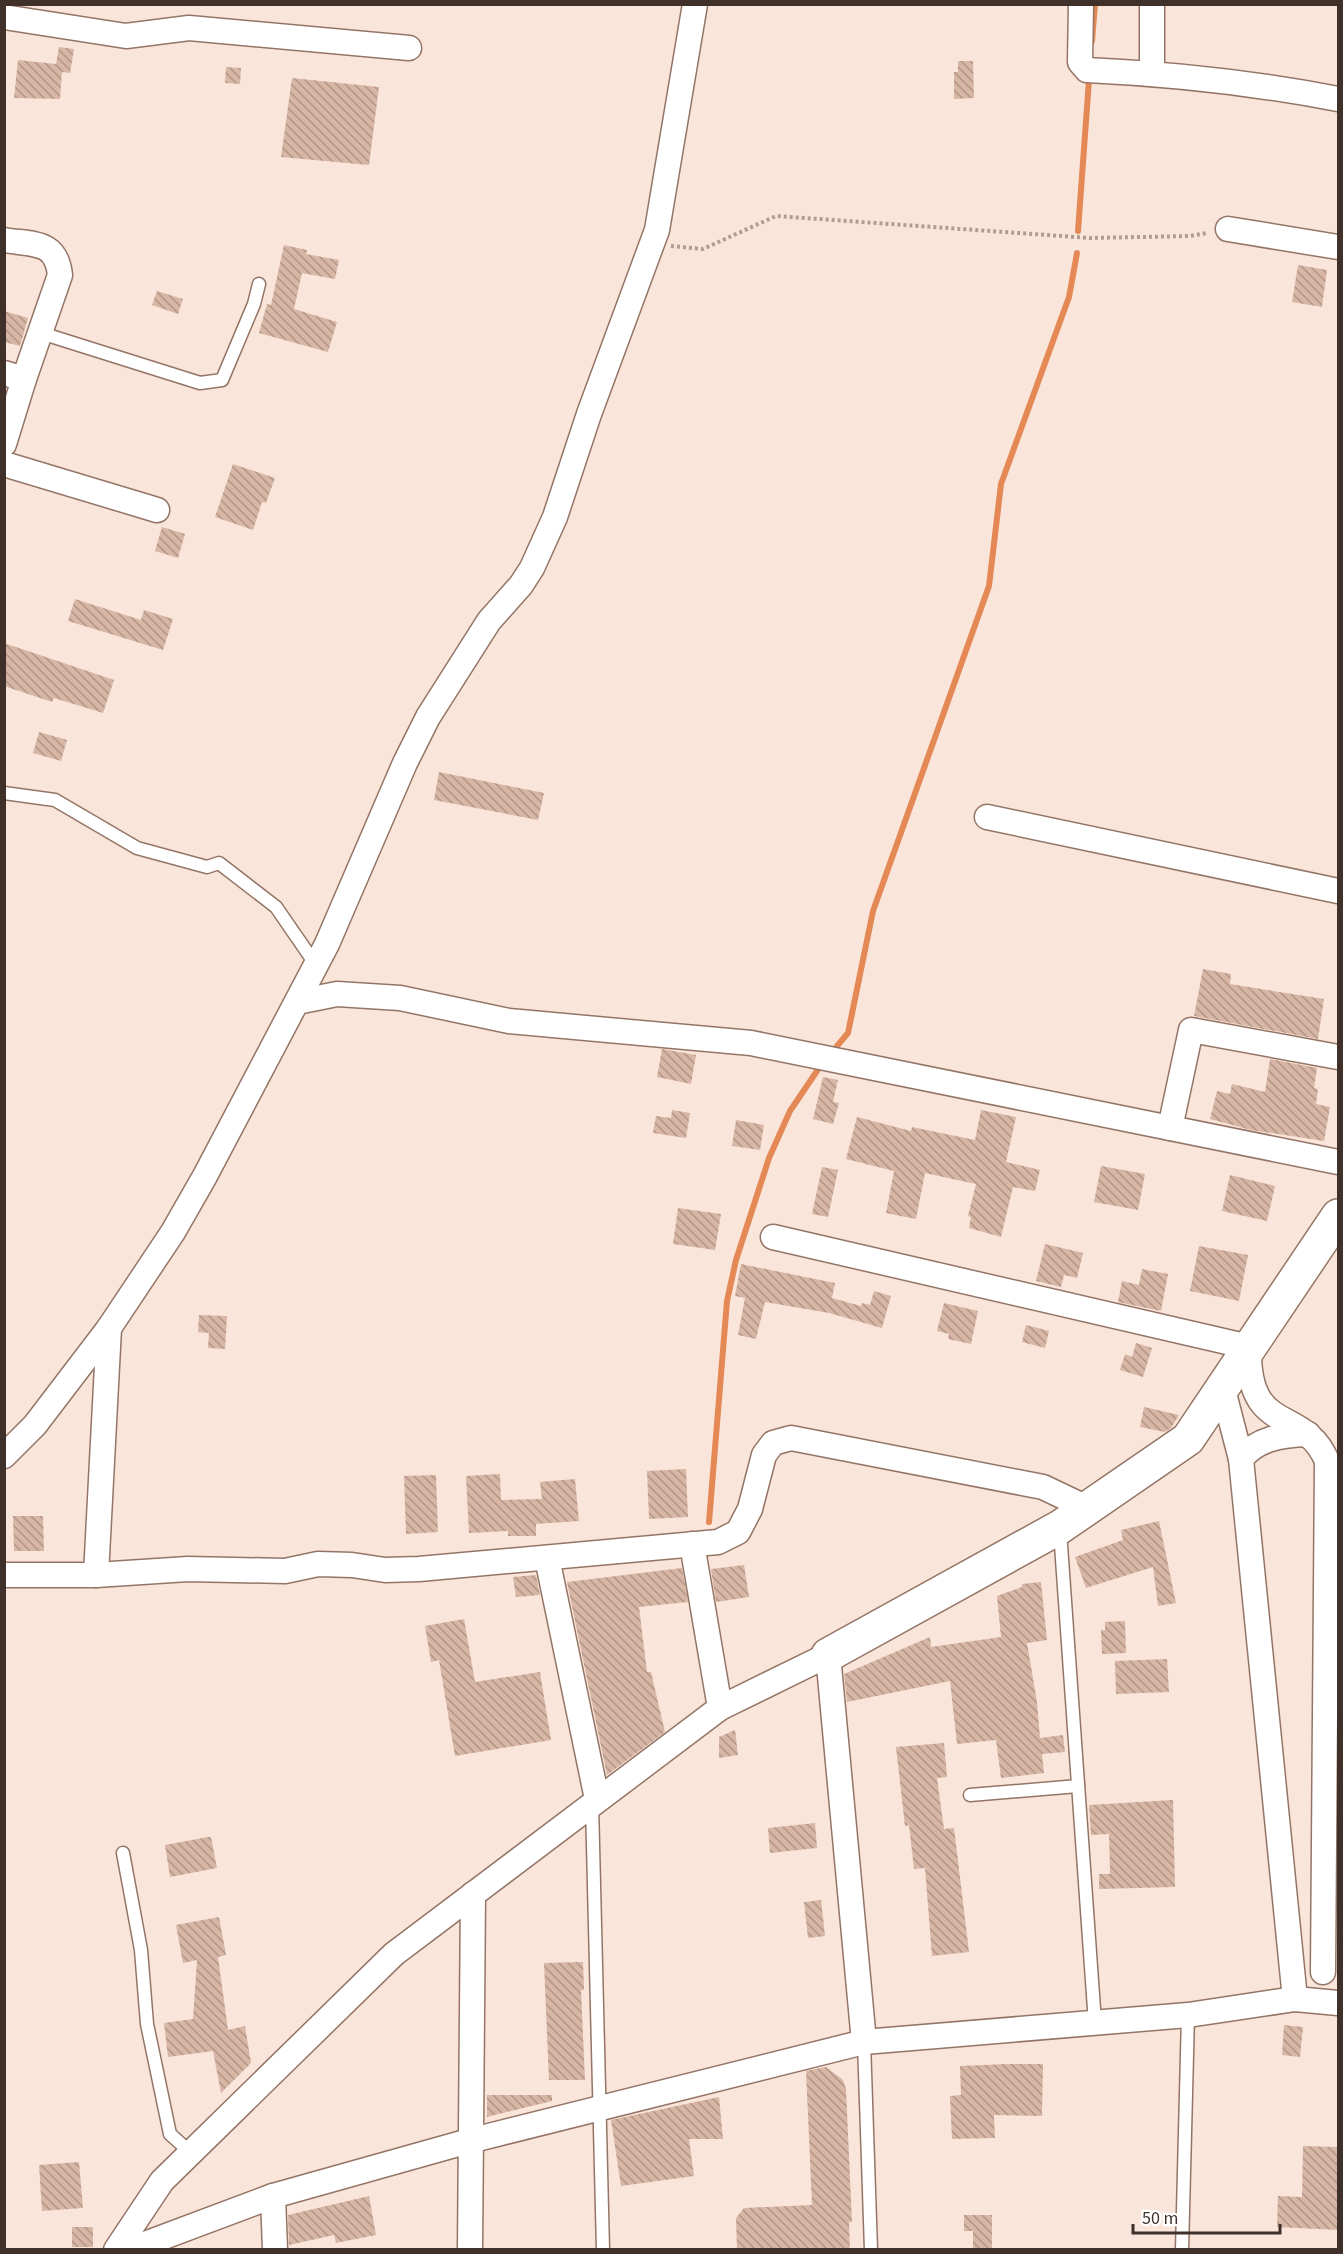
<svg xmlns="http://www.w3.org/2000/svg" width="1343" height="2254" viewBox="0 0 1343 2254" font-family="'Source Sans 3',sans-serif">
<style>
.lines{fill:none;stroke-linecap:round;stroke-linejoin:round}
.stream{stroke:#e48956;stroke-width:6}
.building{fill:url(#building-back-hatch)}
.lane-casing{stroke:#947565;stroke-width:15}
.street-casing{stroke:#947565;stroke-width:27}
.secondary-casing{stroke:#947565;stroke-width:36}
.path{stroke:#af9d94;stroke-width:4;stroke-dasharray:3 3;stroke-linecap:butt}
.lane{stroke:#fff;stroke-width:12}
.street{stroke:#fff;stroke-width:24}
.secondary{stroke:#fff;stroke-width:33}
</style>
<defs>
<pattern id="building-back-hatch" width="6" height="6" patternUnits="userSpaceOnUse" patternTransform="scale(1.5)"><rect width="6" height="6" fill="#d8b6a5"/><path d="M-1 5l2 2M0 0l6 6M5-1l2 2" fill="none" stroke="#b19587"/></pattern>
</defs>
<rect width="100%" height="100%" fill="#fae5db"/>
<g class="lines">
<g class="stream">
<path d="M1092,41L1095,4"/>
<path d="M1078,231L1089,80"/>
<path d="M837,1046L848,1033L873,911L989,586L1001,484L1069,297L1077,253"/>
<path d="M709,1522L727,1301L736,1260L769,1158L790,1111L819,1068"/>
</g>
</g>
<g class="building">
<path d="M59,47L74,49L70,73L62,72L60,99L14,98L18,60L56,64Z"/>
<path d="M958,61H973L974,98L954,99V72H958Z"/>
<path d="M226,67L241,68L240,84L225,83Z"/>
<path d="M292,78L379,87L369,165L281,157Z"/>
<path d="M284,245L307,250L306,254L339,260L335,279L302,273L294,309L337,322L328,352L259,333L267,304L271,305Z"/>
<path d="M1298,265L1327,270L1322,307L1292,302Z"/>
<path d="M157,291L183,299L178,314L152,305Z"/>
<path d="M4,311L28,318L20,346L4,342Z"/>
<path d="M233,464L275,478L266,503L262,502L253,530L215,517Z"/>
<path d="M162,527L185,534L178,558L155,551Z"/>
<path d="M75,599L141,620L144,610L173,619L163,650L68,621Z"/>
<path d="M4,643L114,680L103,713L54,698L52,702L4,686Z"/>
<path d="M39,732L67,740L61,761L33,753Z"/>
<path d="M439,772L544,793L538,820L434,800Z"/>
<path d="M1203,969L1231,974L1230,984L1324,999L1318,1039L1194,1016Z"/>
<path d="M662,1049L696,1055L691,1084L657,1077Z"/>
<path d="M1270,1059L1317,1068L1314,1088L1318,1089L1316,1104L1330,1107L1324,1141L1251,1130L1210,1119L1217,1091L1230,1094L1232,1084L1265,1092Z"/>
<path d="M823,1077L838,1080L833,1102L839,1103L833,1124L813,1119Z"/>
<path d="M672,1110L690,1113L686,1138L653,1133L656,1116L671,1118Z"/>
<path d="M981,1110L1016,1117L1006,1162L1040,1170L1035,1191L1013,1187L1001,1237L969,1228L971,1217L968,1216L976,1184L925,1173L916,1219L886,1213L894,1171L846,1159L857,1117L911,1131L912,1127L975,1140Z"/>
<path d="M736,1120L764,1125L760,1150L732,1146Z"/>
<path d="M1101,1166L1145,1174L1138,1210L1094,1202Z"/>
<path d="M822,1167L838,1170L828,1217L812,1214Z"/>
<path d="M1230,1175L1275,1186L1267,1221L1222,1211Z"/>
<path d="M678,1208L721,1214L715,1250L673,1244Z"/>
<path d="M1045,1244L1083,1253L1077,1278L1064,1275L1061,1287L1036,1281Z"/>
<path d="M1199,1246L1248,1255L1239,1301L1190,1291Z"/>
<path d="M741,1264L835,1283L832,1298L861,1306L862,1303L870,1305L874,1291L891,1296L882,1328L829,1313L765,1302L756,1339L738,1335L745,1298L735,1296Z"/>
<path d="M1142,1269L1168,1274L1161,1311L1118,1302L1122,1281L1139,1285Z"/>
<path d="M944,1303L978,1311L971,1344L948,1339L949,1334L937,1331Z"/>
<path d="M199,1315L227,1316L225,1349L208,1348L209,1333L198,1332Z"/>
<path d="M1026,1325L1049,1331L1045,1348L1022,1342Z"/>
<path d="M1136,1343L1152,1348L1143,1377L1120,1370L1125,1354L1132,1357Z"/>
<path d="M1144,1407L1179,1415L1171,1428L1165,1432L1140,1427Z"/>
<path d="M686,1469L688,1517L649,1519L647,1471Z"/>
<path d="M500,1474L501,1500L542,1499L540,1482L575,1479L579,1521L536,1524V1536H508V1531L469,1533L466,1476Z"/>
<path d="M436,1475L438,1532L406,1534L404,1476Z"/>
<path d="M13,1516H43L44,1551H14Z"/>
<path d="M1159,1521L1176,1603L1158,1606L1153,1567L1086,1588L1075,1557L1123,1540L1121,1530Z"/>
<path d="M744,1565L749,1597L716,1602L711,1569Z"/>
<path d="M682,1568L688,1602L639,1607L647,1672H651L665,1732L607,1775L567,1582Z"/>
<path d="M536,1575L540,1595L516,1597L513,1577Z"/>
<path d="M1041,1582L1047,1640L1027,1643L1037,1702L1040,1738L1063,1735L1065,1752L1042,1754L1044,1773L1001,1778L996,1740L957,1744L950,1681L847,1702L844,1674L930,1637L931,1647L1001,1637L997,1596L1022,1587V1584Z"/>
<path d="M464,1619L475,1682L540,1672L551,1740L455,1756L439,1660L431,1662L425,1626Z"/>
<path d="M1125,1621L1126,1653L1102,1654L1101,1630H1105V1622Z"/>
<path d="M1167,1659L1169,1692L1116,1694L1115,1661Z"/>
<path d="M735,1730L738,1755L719,1758V1737Z"/>
<path d="M944,1743L947,1777L937,1778L944,1829L954,1828L969,1952L932,1956L925,1868L914,1869L909,1825L905,1826L896,1747Z"/>
<path d="M1173,1800L1175,1887L1099,1889V1874H1110L1109,1834L1091,1835L1089,1805Z"/>
<path d="M815,1823L817,1848L770,1853L768,1828Z"/>
<path d="M208,1837H211L217,1868L170,1877L165,1845Z"/>
<path d="M821,1900L825,1936L808,1938L804,1902Z"/>
<path d="M219,1917L226,1955L218,1957L228,2030L245,2026L251,2063L221,2093L213,2051L168,2057L164,2023L193,2019L197,1960L183,1963L176,1925Z"/>
<path d="M583,1962L584,1990H581L585,2080H549L544,1963Z"/>
<path d="M1284,2025L1303,2027L1300,2057L1282,2055Z"/>
<path d="M1006,2064H1043L1042,2116L994,2115L995,2138L952,2139L950,2096L961,2095L960,2066Z"/>
<path d="M826,2067L843,2080L846,2089L852,2222H849L850,2250H737L736,2218L744,2208L812,2205L806,2071Z"/>
<path d="M487,2095H552V2101L487,2117Z"/>
<path d="M719,2097L723,2139H689L694,2176L621,2186L611,2120Z"/>
<path d="M1303,2146L1338,2147V2230L1277,2227L1278,2196L1302,2197Z"/>
<path d="M79,2162L83,2208L42,2211L39,2165Z"/>
<path d="M369,2196L376,2235L336,2243L334,2235L289,2245L288,2215Z"/>
<path d="M964,2215H992V2250H973V2231H964Z"/>
<rect x="72" y="2227" width="21" height="20"/>
</g>
<g class="lines">
<g class="lane-casing">
<g id="lane">
<path d="M41,333L200,383L222,380L254,304L259,284"/>
<path d="M4,793L55,800L137,848L207,867L219,863L276,907L316,965"/>
<path d="M1060,1531L1095,2023"/>
<path d="M970,1795L1078,1786"/>
<path d="M592,1804L603,2250"/>
<path d="M123,1853L141,1950L147,2024L170,2134L191,2153"/>
<path d="M864,2042L871,2250"/>
<path d="M1182,2250L1188,2015"/>
</g>
</g>
<g class="street-casing">
<g id="street">
<path d="M1081,4L1080,62L1087,70C1172,74 1255,83 1338,99"/>
<path d="M1152,4V73"/>
<path d="M4,17L126,36L189,28L409,48"/>
<path d="M1228,229L1338,247"/>
<path d="M4,240C34,245 56,240 60,275L24,379"/>
<path d="M4,373L24,379L4,444"/>
<path d="M4,464L157,510"/>
<path d="M987,817L1338,891"/>
<path d="M297,1002L337,994L400,998L509,1021L751,1043L1338,1162"/>
<path d="M1170,1128L1191,1030L1338,1057"/>
<path d="M773,1237L1249,1347C1247,1438 1303,1404 1327,1461L1323,1972"/>
<path d="M1222,1386L1241,1459L1295,1999"/>
<path d="M4,1456L35,1425L109,1328L173,1232L205,1176L327,944L405,763L428,717L489,621L521,585L532,568L555,517L589,414L657,230L695,4"/>
<path d="M1241,1459C1257,1438 1283,1435 1308,1434"/>
<path d="M692,1544L720,1708"/>
<path d="M547,1558L597,1799"/>
<path d="M4,1575H96L188,1569L285,1571L318,1564L352,1565L385,1570L419,1569L718,1542L738,1532L750,1509L764,1455L773,1443L791,1438L1043,1487L1085,1507"/>
<path d="M96,1575L109,1328"/>
<path d="M273,2196L275,2250"/>
<path d="M116,2250L162,2181L394,1954L720,1708L828,1655L864,2042"/>
<path d="M129,2250L273,2196L469,2141L864,2042L1188,2015L1295,1999L1338,2003"/>
<path d="M470,2250L473,1894"/>
</g>
</g>
<g class="secondary-casing">
<path id="secondary" d="M828,1655L1060,1527L1188,1439L1338,1216"/>
</g>
<path class="path" d="M671,246L703,249L776,216L1090,238L1190,236L1207,233"/>
<use href="#lane" class="lane"/>
<use href="#street" class="street"/>
<use href="#secondary" class="secondary"/>
</g>
<rect width="1343" height="2254" fill="none" stroke="#3f312a" stroke-width="12"/>
<path d="M1133 2224v9h147v-9" fill="none" stroke="#3f312a" stroke-width="3"/>
<text x="1142" y="2224" font-size="18" fill="#3f312a" stroke="#ffffff" stroke-width="4.5" paint-order="stroke">50 m</text>
</svg>
